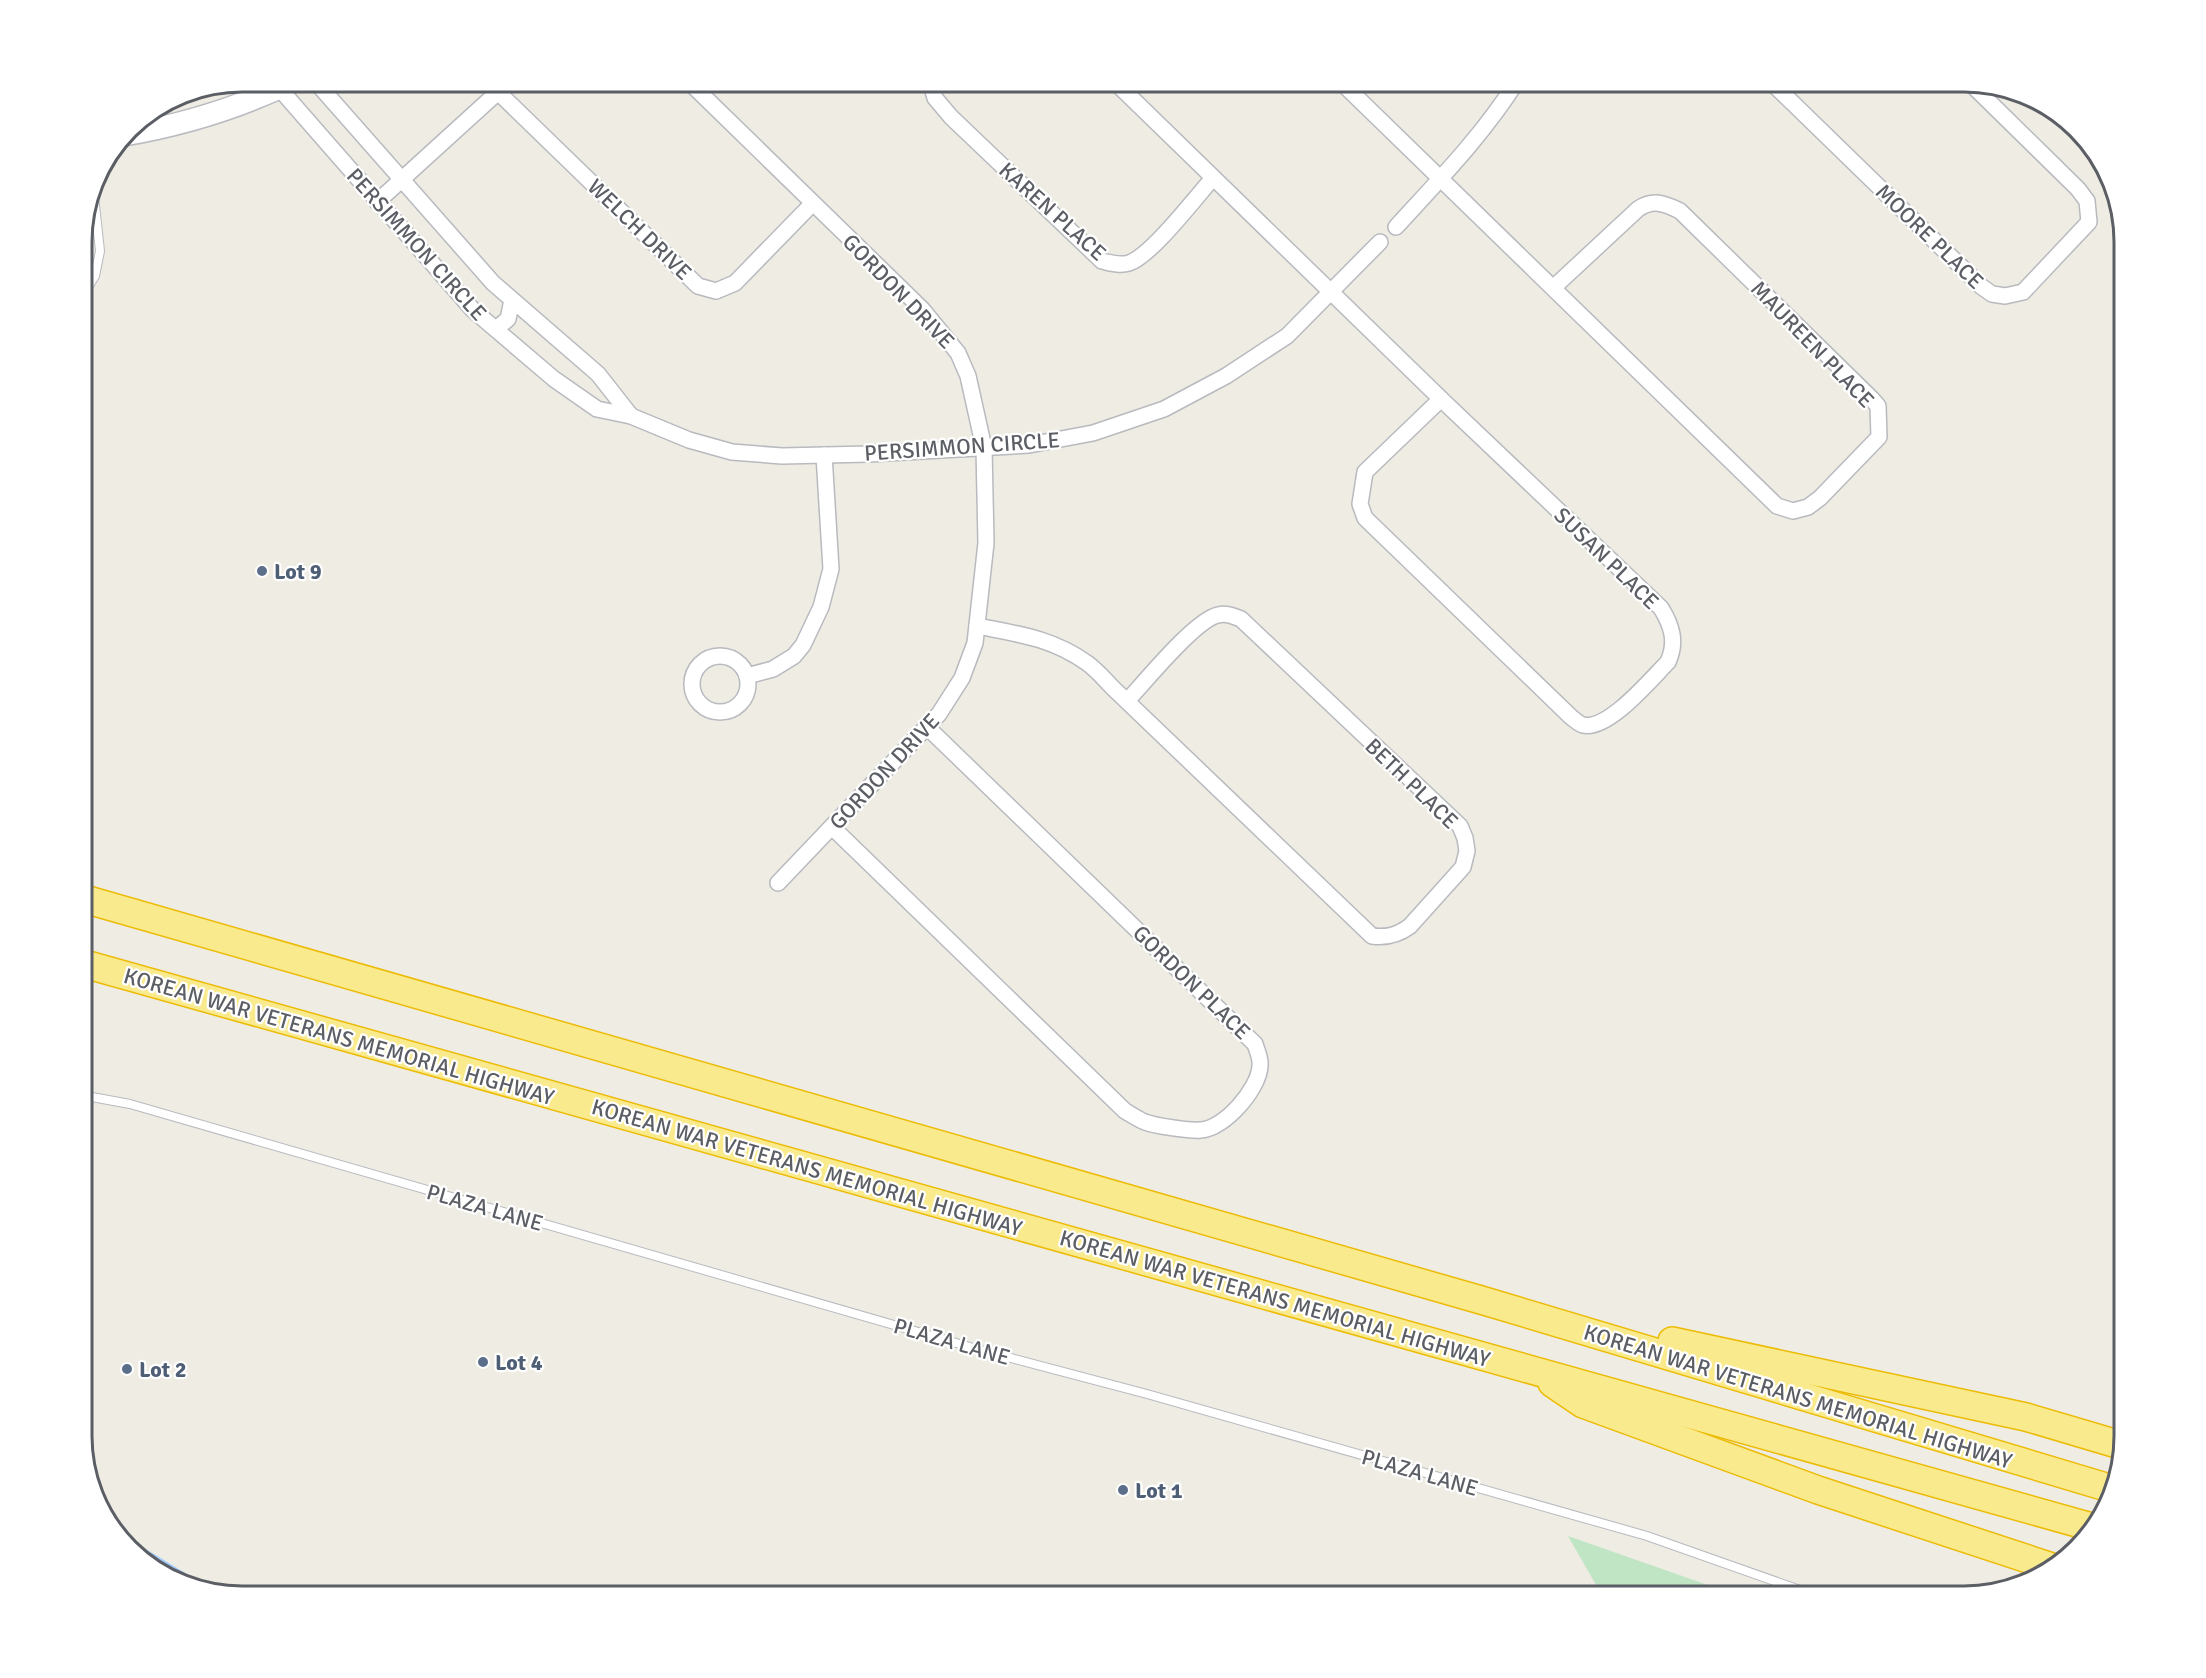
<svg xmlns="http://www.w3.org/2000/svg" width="2206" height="1678" viewBox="0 0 2206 1678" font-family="Signika,sans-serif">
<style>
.green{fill:#c0e5c4}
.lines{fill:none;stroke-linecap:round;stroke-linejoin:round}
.stream{stroke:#a4cdfd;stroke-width:6}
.lane-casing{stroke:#b8babf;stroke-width:10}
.street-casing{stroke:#b8babf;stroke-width:18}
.secondary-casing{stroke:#b9bbc1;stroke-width:24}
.highway-casing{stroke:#ecbb06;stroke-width:30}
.lane{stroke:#fff;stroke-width:8}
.street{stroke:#fff;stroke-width:15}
.secondary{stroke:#fff;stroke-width:21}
.highway{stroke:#faea8e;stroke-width:27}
.service-dot{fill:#5c6f8a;stroke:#fff;stroke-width:2}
.labels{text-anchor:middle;stroke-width:4.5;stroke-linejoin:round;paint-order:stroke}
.street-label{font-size:22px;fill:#5b5e64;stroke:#fff}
.service-label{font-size:22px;font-weight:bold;fill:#4e5e75;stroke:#fff;text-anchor:start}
.rim{fill:none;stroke:#5b5e64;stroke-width:3}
</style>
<rect width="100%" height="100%" fill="#eeece3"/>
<path class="green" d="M1568,1536L1742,1597H1603Z"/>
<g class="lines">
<path class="stream" d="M122,1538L211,1592"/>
<g class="lane-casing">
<g id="lane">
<path d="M81,299L95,276L100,251L93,187"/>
<path d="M81,1095L130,1104L977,1349L1147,1394L1647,1536L1820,1597"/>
</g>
</g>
<g class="street-casing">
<g id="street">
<path d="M315,81L493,283L598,374L631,416"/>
<path d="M688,81L922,309L958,353L968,376L984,448L986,543L975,643L962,678L939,714L778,883"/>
<path d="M930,81L935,98L951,117L1102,261C1111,263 1120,266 1129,263C1151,256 1196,197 1213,178"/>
<path d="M1114,81L1441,399"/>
<path d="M1340,81L1777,506L1793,511L1808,507L1820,498L1879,437L1878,406L1871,398L1680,211C1664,203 1653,199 1638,209L1553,288"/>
<path d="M1770,81L1982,287L1992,294L2005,296L2023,292L2089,222L2087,201L2078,189L1968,81"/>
<path d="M279,88L473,310L554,379L597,409L631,416L689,440L732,452L782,456L869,454L1029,445L1093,433L1164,409L1226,376L1287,336L1380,242"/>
<path d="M498,92L698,286L716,291L735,283L813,203"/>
<path d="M377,202L510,81"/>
<path d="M1396,227C1439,180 1483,135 1517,81"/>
<path d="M496,329L508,319L512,300"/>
<path d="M1441,399L1661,608C1672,626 1677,642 1668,662C1651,679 1608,731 1583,725C1579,724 1575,720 1571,717L1365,518L1360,504L1365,472Z"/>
<path d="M977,626C1018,634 1052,638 1087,663C1097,670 1105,680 1114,689L1372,936C1387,938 1398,935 1410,926L1463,867L1467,851L1465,838L1460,826L1241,619C1233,616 1227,613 1218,615C1195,620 1145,682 1127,701"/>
<circle cx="720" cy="684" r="28"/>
<path d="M747,676L773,669L794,656L803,645L821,607L831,569L824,455"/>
<path d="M832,827L1125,1111C1132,1115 1139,1120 1145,1122C1155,1126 1191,1131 1201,1130C1224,1129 1259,1089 1260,1066C1261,1058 1257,1051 1255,1044L927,727"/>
</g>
</g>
<g class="secondary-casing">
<path id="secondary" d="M124,135C182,125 241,107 294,81"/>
</g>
<g class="highway-casing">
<g id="highway">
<path d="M81,898L1481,1300L2116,1490"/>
<path d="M81,963L2095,1528"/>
<path d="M1672,1341L2026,1417L2124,1446"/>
<path d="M1552,1383L1583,1404L1818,1490L2052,1567"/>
</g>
</g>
<use href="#lane" class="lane"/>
<use href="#street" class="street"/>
<use href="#secondary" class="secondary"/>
<use href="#highway" class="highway"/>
</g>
<g class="service-dot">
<circle cx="262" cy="571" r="6"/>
<circle cx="483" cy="1362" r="6"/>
<circle cx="127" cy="1369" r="6"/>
<circle cx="1123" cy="1490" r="6"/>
</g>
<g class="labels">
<g class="street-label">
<text transform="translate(1053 211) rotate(42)" y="8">KAREN PLACE</text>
<text transform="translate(640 229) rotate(44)" y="8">WELCH DRIVE</text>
<text transform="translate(1930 236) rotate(44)" y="8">MOORE PLACE</text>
<text transform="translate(417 244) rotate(48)" y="8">PERSIMMON CIRCLE</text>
<text transform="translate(899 291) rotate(46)" y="8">GORDON DRIVE</text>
<text transform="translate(1813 344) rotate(46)" y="8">MAUREEN PLACE</text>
<text transform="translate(962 446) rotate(-4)" y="8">PERSIMMON CIRCLE</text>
<text transform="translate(1607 558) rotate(44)" y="8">SUSAN PLACE</text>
<text transform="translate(884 771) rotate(-47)" y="8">GORDON DRIVE</text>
<text transform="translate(1412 783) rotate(44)" y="8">BETH PLACE</text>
<text transform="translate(1192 982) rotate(44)" y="8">GORDON PLACE</text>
<text transform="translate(339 1036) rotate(16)" y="8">KOREAN WAR VETERANS MEMORIAL HIGHWAY</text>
<text transform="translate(807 1167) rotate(16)" y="8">KOREAN WAR VETERANS MEMORIAL HIGHWAY</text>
<text transform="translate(485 1207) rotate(16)" y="8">PLAZA LANE</text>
<text transform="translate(1275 1298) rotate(16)" y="8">KOREAN WAR VETERANS MEMORIAL HIGHWAY</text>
<text transform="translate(952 1341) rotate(16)" y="8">PLAZA LANE</text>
<text transform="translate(1798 1396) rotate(17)" y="8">KOREAN WAR VETERANS MEMORIAL HIGHWAY</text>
<text transform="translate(1420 1472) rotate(16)" y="8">PLAZA LANE</text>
</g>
<g class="service-label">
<text x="274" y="579">Lot 9</text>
<text x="495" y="1370">Lot 4</text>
<text x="139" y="1377">Lot 2</text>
<text x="1135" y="1498">Lot 1</text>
</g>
</g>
<path d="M0 0H2206V1678H0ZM242 92H1964A150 150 0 0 1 2114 242V1436A150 150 0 0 1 1964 1586H242A150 150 0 0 1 92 1436V242A150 150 0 0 1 242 92Z" fill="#fff" fill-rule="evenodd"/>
<path class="rim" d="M242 92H1964A150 150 0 0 1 2114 242V1436A150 150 0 0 1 1964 1586H242A150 150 0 0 1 92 1436V242A150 150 0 0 1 242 92Z"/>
</svg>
